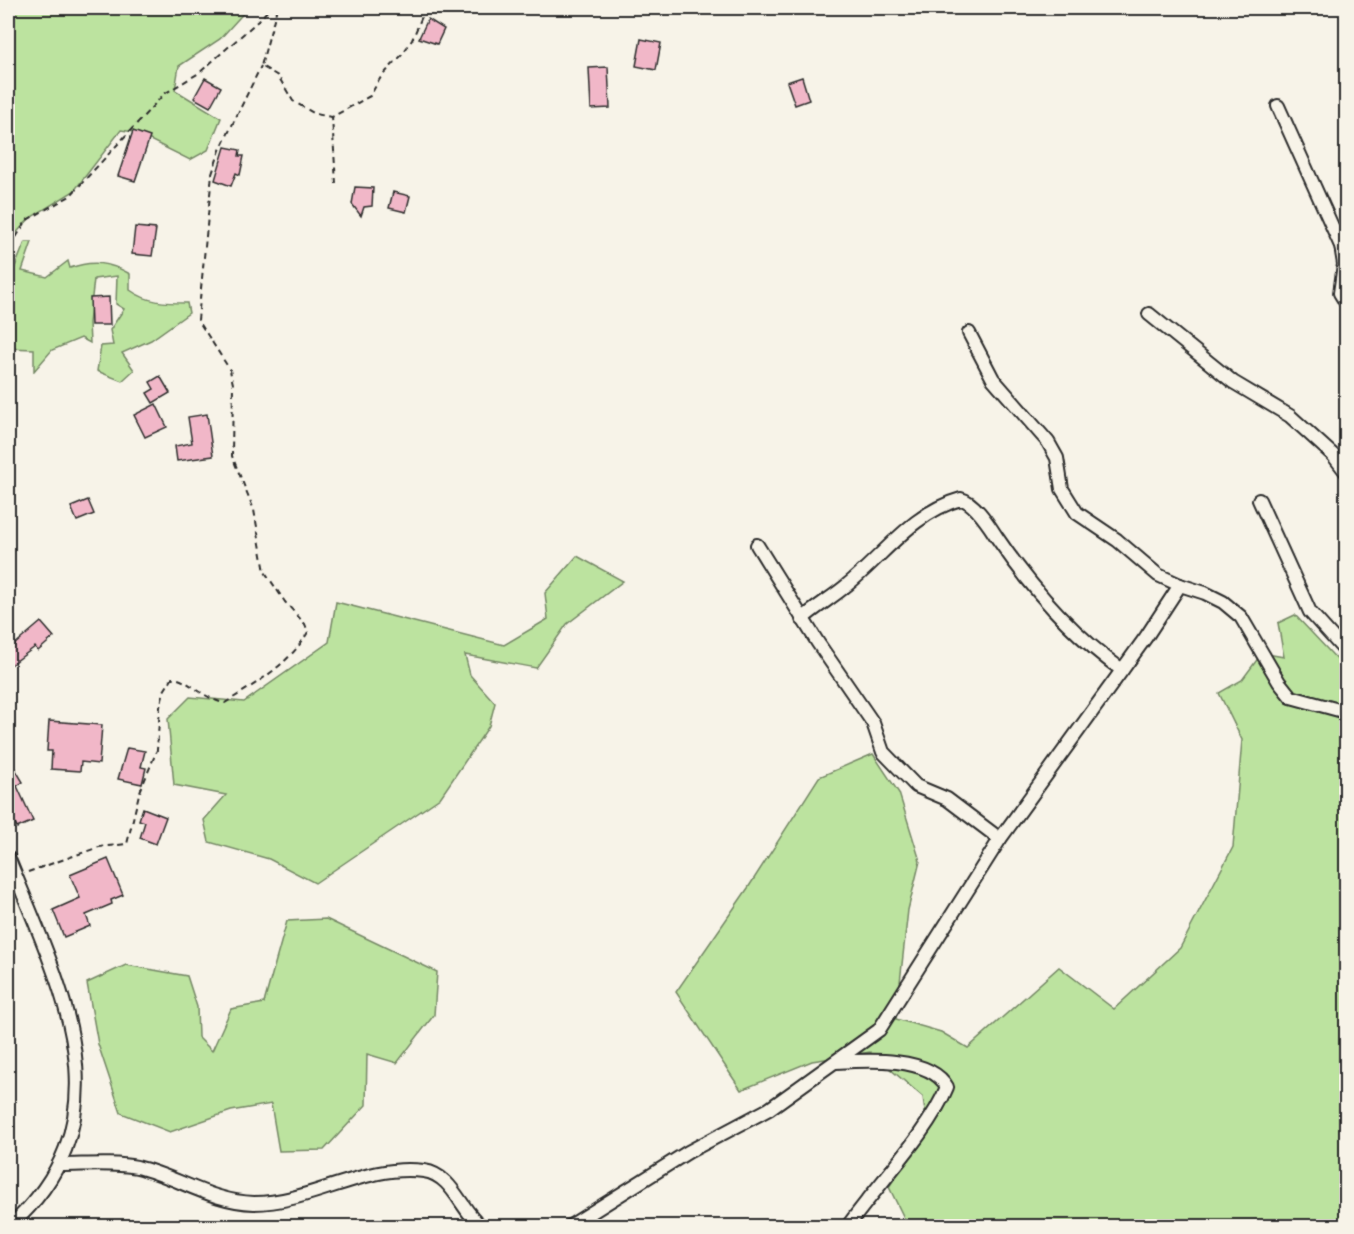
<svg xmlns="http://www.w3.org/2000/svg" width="1354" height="1234" viewBox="0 0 1354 1234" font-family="Itim,sans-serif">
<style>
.green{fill:#bce39f;stroke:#748765;stroke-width:1.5}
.building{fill:#f1b7c8;stroke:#2b2b2b;stroke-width:1.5}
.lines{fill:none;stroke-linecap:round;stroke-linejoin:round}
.minor-casing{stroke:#2b2b2b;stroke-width:16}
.path{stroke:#2b2b2b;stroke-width:2;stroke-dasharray:6 4.5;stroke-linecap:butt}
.minor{stroke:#f7f3e8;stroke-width:12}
</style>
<rect width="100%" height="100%" fill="#f7f3e8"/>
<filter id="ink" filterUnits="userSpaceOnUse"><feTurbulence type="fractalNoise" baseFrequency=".0167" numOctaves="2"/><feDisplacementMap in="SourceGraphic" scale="12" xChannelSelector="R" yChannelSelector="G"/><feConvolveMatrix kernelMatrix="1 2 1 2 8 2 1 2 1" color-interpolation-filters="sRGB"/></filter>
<g filter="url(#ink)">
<g class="green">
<path d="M8,8H248L220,39L179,66L175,90L221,118L208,150L190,160L134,132L121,130L74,191L30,218L8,242Z"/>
<path d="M25,242H32L22,271L47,277L68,261L70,268C92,260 109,262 130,274V290C148,303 166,303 187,303L189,313L151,340L122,353L134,370L122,381L97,371L101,346L113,345L110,330L124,309L116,304L117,276L94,279L89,323L90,343L81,338L52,350L34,371V349L8,348V310L12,299L10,279Z"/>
<path d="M577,556L623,581L567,624L536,668L465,655L470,675L495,703L489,726L440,798L315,883L269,859L209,842L204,820L226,795L174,785L168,719L190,697L244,702L329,642L336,602L504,645L548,619L545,593Z"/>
<path d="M1295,615L1346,669V1226H908L889,1187L927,1127L923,1097L870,1052L812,1061L741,1090L676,992L748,888L819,777L873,754L899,793L920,861L908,910L896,1019L941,1032L968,1048L1059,967L1114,1009L1180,948L1233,847L1242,740L1219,693L1242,680L1262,653L1284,657L1278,623Z"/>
<path d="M326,919L437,972L434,1015L397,1063L367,1054L366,1105L324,1150L279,1151L271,1104L231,1111L170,1132L121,1113L98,1044L87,983L126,965L187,976L197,1007L198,1037L212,1051L231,1009L264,1003L287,921Z"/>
</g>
<g class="building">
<path d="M428,19L444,29L437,44L419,38Z"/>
<path d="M641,39L661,43L656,70L636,66Z"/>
<path d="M608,67L610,108L591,109L589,68Z"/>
<path d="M802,77L809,100L795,105L787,82Z"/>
<path d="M205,78L221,87L210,107L194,98Z"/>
<path d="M133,131L150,137L135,181L118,176Z"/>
<path d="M225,147L240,150L239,156H244L240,175L236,173L231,186L215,180Z"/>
<path d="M355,187L373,188L372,206L364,207L361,216L352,204Z"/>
<path d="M393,192L410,196L406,212L389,208Z"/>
<path d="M135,227L156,229L152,256L132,254Z"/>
<path d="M109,297L110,325H91L90,298Z"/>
<path d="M160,376L170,393L153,403L147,393L154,389L150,382Z"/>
<path d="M156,404L167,427L145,437L134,415Z"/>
<path d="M207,414L213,456L177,461L175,446L192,443L188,417Z"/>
<path d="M88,500L94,514L77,521L71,507Z"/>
<path d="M41,622L54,637L38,651L35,647L8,667V636L14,645Z"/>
<path d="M49,721L102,725L99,764L81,762L80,771L51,769L52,751H47Z"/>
<path d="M127,748L145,751L141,767L146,768L142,784L118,779Z"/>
<path d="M8,757L23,782L17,786L33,821L17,828L8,807Z"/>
<path d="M143,808L166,817L156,844L140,838L145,822L139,820Z"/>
<path d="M108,859L123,895L111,900L112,904L86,915L90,926L64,937L53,910L80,898L70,875Z"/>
</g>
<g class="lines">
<g class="minor-casing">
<g id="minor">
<path d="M1278,106L1341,246L1344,264L1340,293L1346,303"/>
<path d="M1149,314L1233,382L1290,416L1333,455L1346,472"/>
<path d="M969,333L993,379L1048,442L1057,458L1062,489L1077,513L1117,540L1158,575L1180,585L1205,593L1223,602L1241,617L1279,682L1291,697L1346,712"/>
<path d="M1259,500L1310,612L1346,652"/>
<path d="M757,545L818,643L873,723L883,752L916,786L947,799L1000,839"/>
<path d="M802,619C817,606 833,597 847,585C884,555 913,512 961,499C975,502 990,527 998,539C1032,589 1073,635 1122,670"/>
<path d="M8,857C58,982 133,1116 10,1226"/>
<path d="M836,1062C867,1060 930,1056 947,1087C929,1132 877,1185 848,1226"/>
<path d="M60,1165C86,1165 112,1162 137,1167C178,1177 212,1202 254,1203C312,1203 365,1163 424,1171C453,1175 461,1211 481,1226"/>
<path d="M570,1226L688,1152L769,1109L879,1030L1000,839L1146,637L1180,585"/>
</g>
</g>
<g class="path">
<path d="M277,8L261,66L278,76L293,101L315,114L332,117"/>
<path d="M336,184L332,117L370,96L381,77L401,56L412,40L423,14"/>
<path d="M8,268L15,239L27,220L70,196L164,94L199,73L258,21L270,8"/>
<path d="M28,872L99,847L127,844L139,794L157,750L160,707L164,691L172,678C188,678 204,700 225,703C255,684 290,664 308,632L305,624L285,602L265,572L254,510L232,456L233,384L230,370L198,320L212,174L220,150L261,66"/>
</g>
<use href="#minor" class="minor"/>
</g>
</g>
<rect width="1354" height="1234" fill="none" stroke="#f7f3e8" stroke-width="30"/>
<rect x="15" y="15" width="1324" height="1204" fill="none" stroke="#2b2b2b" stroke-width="2" filter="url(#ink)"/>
</svg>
